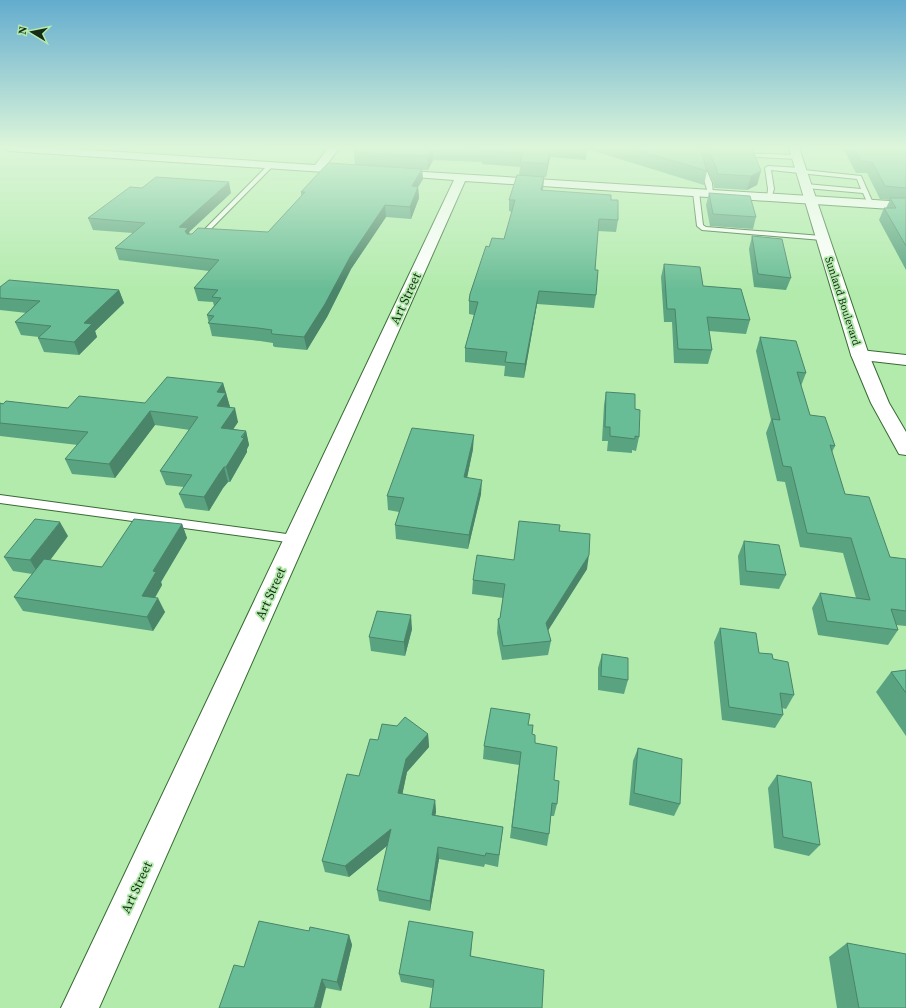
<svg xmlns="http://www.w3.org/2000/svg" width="906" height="1008" viewBox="0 0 906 1008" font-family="'Source Serif 4',serif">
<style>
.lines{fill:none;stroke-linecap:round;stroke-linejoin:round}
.lane-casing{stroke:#376a33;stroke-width:2}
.street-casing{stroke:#376a33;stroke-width:2}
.primary-casing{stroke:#376a33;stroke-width:2}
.lane{fill:#fff;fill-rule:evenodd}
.street{fill:#fff;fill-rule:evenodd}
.primary{fill:#fff;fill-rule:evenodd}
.wall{fill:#5aa381}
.shaded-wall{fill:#4a8469}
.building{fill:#69bd96;stroke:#4a8469}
.labels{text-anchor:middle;stroke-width:3.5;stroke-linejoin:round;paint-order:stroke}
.far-street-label{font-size:11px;fill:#172d16;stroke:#b3ebad}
.street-label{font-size:13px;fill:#172d16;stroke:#b3ebad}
</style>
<rect width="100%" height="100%" fill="#b3ebad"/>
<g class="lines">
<g class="lane-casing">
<g id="lane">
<path d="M738,153L797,155L800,157L797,159L740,156L737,154Z"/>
<path d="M699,163L704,164L712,183L713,194L708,193Z"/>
<path d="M269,164L274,165L200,240H196V238Z"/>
<path d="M768,166L801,168L804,170L861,176L873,203L868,204L863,193L806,188L803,186L806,184L861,189L857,179L771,170L774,189L771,198H767L768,189L765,168Z"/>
<path d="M696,190L699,192L703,225L706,227L822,236L825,238L822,240L702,230L697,226L693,192Z"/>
<path d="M0,495L294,535L298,536L300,539L298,542L294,543L0,503Z"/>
</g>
</g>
<g class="street-casing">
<g id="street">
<path d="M4,148H61L315,165L328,148H339L326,166L354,168L358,169L360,171L358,173L354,174L9,151Z"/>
<path d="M392,170L906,202V210L465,181L99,1008H61L454,180L388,175L386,173L388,171Z"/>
<path d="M860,350L906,355V365L854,359L851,355L854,351Z"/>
</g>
</g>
<g class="primary-casing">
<path id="primary" d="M789,148H799L869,355L889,403L906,432V455L899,454L871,403L851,355Z"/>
</g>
<use href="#lane" class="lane"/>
<use href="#street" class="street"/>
<use href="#primary" class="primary"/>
</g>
<g class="wall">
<path d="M233,148H266L263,150Z"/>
<path d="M357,148H752L761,171L757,185L747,190L716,188H714L713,182L705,165L707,171L704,185L587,149L586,160L550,157L546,177H544L543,190L611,200L618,220L616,232L598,231L595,270L596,295L594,308L537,304L524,378L504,376L505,366L465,362V348L474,315L469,314V301L489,247L504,239L512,212L509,211V200L519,175L520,167L482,164V162L433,160L428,170H422L423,179L418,187L419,198L411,219L386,217L351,269L327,317L307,350L275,347L273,346V343L260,341L212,336L207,315L214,306L213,302L198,301L194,288L209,271L119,260L115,248L133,233L93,230L88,218L231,193L189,232L190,234L268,232L301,196V192L355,165L354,152Z"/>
<path d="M843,148H906V270L879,220L884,208H886L890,200L880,199L867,173H856Z"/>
<path d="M709,193L756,217L753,229L710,226L706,205Z"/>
<path d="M752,236L791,278L786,290L754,287L749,249Z"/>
<path d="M664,264L703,286L750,320L746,334L709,331L712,350L708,364L674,363L672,322H664L661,277Z"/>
<path d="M0,287L119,290L124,303L95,331L97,337L79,355L44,352L38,338L39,337L21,335L15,322L27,313L0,310Z"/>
<path d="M760,337L806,373L801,386L810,415L835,446L832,452L845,494L890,557L906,559V626L896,625L898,630L888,645L818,635L812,608L820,593L856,598L843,553L800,547L785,482L777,481L766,433L771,420L756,351Z"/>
<path d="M223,383L230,407L238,422L233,429L246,431L249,445L247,449V452L230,482H228L223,488L209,511L185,508L179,494L184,487L166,485L160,471L190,430L155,425L115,478L72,474L65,459L78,445L0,436V403L68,408L145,403Z"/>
<path d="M606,392L635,409L639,437L636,451L632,450V453L607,451L608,441H602L604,405Z"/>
<path d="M473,449L467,478L481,494L468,549L396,539L395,525L399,512L388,510L387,496Z"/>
<path d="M182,524L187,538L161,582L162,585L155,598L165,612L153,631L23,611L14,597L32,574L13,571L4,557L68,536L50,560L102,567Z"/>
<path d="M559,531L587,569L548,630L551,641L548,655L502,660L497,633L498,619L500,618L503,598L472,594L473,580L514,560Z"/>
<path d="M744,541L786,575L779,589L740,585L738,556Z"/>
<path d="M720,628L759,653L773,659L794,695L786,709L782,708L783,715L775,728L722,720L714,642Z"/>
<path d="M412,629L405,656L371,651L369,637Z"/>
<path d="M602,654L628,680L624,694L598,690V668Z"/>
<path d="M906,670V736L876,692L891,672Z"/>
<path d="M528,725L535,743L554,780L557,804L554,816H551L549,834L547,846L510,838L519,765L483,759L484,746Z"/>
<path d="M428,734L429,747L407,772L402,794L435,800L436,812L435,815L503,827L498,867L485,864L484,867L439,859L430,911L379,901L377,890L388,845L349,877L325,872L322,861L359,776L378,740Z"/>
<path d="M638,748L680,804L674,816L629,805L633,761Z"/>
<path d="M777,775L820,845L809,856L774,848L768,788Z"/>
<path d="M309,931L349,935L352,945L341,991L326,988L244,967Z"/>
<path d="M472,942L471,957L432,988L401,982L399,974Z"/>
<path d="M847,943L906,1008H837L829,957Z"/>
</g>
<g class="shaded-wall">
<path d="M432,148H433V160L428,170L427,156Z"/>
<path d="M551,148L550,157L546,177L547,164Z"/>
<path d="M422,169L423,179L418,187L419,198L411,219L410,207L412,186Z"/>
<path d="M761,171L757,185L747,190L751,176Z"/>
<path d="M544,177L543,188L540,202L541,190Z"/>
<path d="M229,182L231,193L189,232L191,240L179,227Z"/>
<path d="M385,205L386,217L351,269L327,317L307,350L304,337L350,257Z"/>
<path d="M119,290L124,303L95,331L97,337L79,355L74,342L84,323Z"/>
<path d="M539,291L537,304L524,378L525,364Z"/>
<path d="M223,383L226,393L230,407L217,406V392Z"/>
<path d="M235,408L238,422L225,442L221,428Z"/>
<path d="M150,411L155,425L115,478L109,464Z"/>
<path d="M246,431L249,445L247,449V452L230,482L226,467Z"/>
<path d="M474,435L473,449L464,492V477Z"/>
<path d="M224,467L228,482L223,488L209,511L204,497L219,474Z"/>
<path d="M482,480L481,494L468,549L469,535Z"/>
<path d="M60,522L68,536L39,575L30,560Z"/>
<path d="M182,524L187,538L161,582L162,585L148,609L142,596L153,571Z"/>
<path d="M589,555L587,569L544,637L546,623Z"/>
<path d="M158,598L165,612L153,631L147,617Z"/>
<path d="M411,615L412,629L405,656L404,642Z"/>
<path d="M428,734L429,747L407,772L400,806L398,793L406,759Z"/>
<path d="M435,800L436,812L433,827L432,815Z"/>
<path d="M391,829L393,841L349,877L345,866Z"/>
<path d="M438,847L439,859L430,911V901Z"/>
<path d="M349,935L352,945L341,991L337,982Z"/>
<path d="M322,979L326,988L321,1008H314Z"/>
</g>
<g class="building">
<path d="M357,148H432L427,156L354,152Z"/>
<path d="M465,148H551L547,164L520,162L523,153L483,151L484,149Z"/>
<path d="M630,148H702L701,150L707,171Z"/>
<path d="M702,148H752L761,171L751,176L717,174V169L707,149Z"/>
<path d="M854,148H906V188L885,186L872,162L861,161Z"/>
<path d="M328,163L422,169L412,186L418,187L410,207L385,205L350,257L325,304L304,337L273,334L271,333L272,330L258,328L208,323L214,316L207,315L221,298L212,297L218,290L194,288L219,260L115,248L145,223L88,218L130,187L142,188L156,177L229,182L179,227L188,228L185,231L187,234H192L198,228L268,232L305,192H301Z"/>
<path d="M517,175L544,177L541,190L611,195V200H618V220L599,219L595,270H598L596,295L539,291L525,364L505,362L507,352L465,348L478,302L469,301L470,294L486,246L489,247L492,238L504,239L515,200H509Z"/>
<path d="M709,193L750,196L756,217L713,214Z"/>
<path d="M890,198H906V246L884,208H896Z"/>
<path d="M752,236L782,239L791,278L758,274Z"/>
<path d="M664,264L700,267L703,286L741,289L750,320L707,317L712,350L678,349L675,309H667Z"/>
<path d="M9,280L119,290L84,323L92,324L74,342L38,338L51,326L15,322L40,301L0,298V287Z"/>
<path d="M760,337L796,341L806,373L797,372L810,415L825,417L835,446L830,445L845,494L869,497L890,557L906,559V611L891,609L898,630L827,621L820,593L870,600L851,538L807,533L791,467L783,466L772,419L780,420Z"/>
<path d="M167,377L223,383L217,392L226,393L217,406L235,408L221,428L246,431L241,437L244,438L226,467H224L219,474L204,497L179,494L192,475L160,471L198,417L150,411L109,464L65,459L88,432L0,423V403L3,404L6,401L68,408L79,396L145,403Z"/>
<path d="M606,392L635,394V409L640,410L639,437L635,436V439L610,436V427H605Z"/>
<path d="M412,428L474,435L464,477L482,480L469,535L395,525L404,498L387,496Z"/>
<path d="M35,519L60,522L30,560L4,557Z"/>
<path d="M134,519L182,524L153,571L156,572L142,596L158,598L147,617L14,597L44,559L102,567Z"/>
<path d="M519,521L560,525L559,531L590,534L589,555L546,623L551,641L503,646L498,619L500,618L505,584L473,580L477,555L514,560Z"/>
<path d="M744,541L779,545L786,575L746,571Z"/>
<path d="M377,611L411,615L404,642L369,637Z"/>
<path d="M720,628L756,633L759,653L772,654L773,659L788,662L794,695L780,693L783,715L729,707Z"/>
<path d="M602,654L628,658V680L601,676Z"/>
<path d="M906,670V693L891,672Z"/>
<path d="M491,708L530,714L528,725H533L532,734L535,735V743L557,747L554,780L559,781L557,804L552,803L549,834L512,827L521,752L484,746Z"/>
<path d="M405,717L428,734L406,759L398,793L435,800L432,815L503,827L499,855L486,853L485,856L438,847L430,901L377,890L391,829L345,866L322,861L347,774L359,776L370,739L378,740L382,724L397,726Z"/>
<path d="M638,748L682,759L680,804L634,793Z"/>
<path d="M777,775L811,782L820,845L783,837Z"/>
<path d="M259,921L309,931L310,927L349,935L337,982L322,979L314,1008H219L234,965L244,967Z"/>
<path d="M409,921L473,932L470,956L544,970L542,1008H430L434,980L399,974Z"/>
<path d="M847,943L906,954V1008H859Z"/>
</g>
<linearGradient id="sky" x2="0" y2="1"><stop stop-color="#63acce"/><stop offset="0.51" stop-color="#ddf6da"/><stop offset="1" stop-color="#ddf6da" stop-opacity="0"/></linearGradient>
<rect width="906" height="289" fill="url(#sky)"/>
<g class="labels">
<g class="far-street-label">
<text transform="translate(843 301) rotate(72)" y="4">Sunland Boulevard</text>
</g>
<g class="street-label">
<text transform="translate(405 298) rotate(-65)" y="5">Art Street</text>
<text transform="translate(270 593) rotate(-66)" y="5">Art Street</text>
<text transform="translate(136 887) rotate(-65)" y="5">Art Street</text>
</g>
</g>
<g transform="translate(32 32) rotate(280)" stroke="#b3ebad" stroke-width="3" paint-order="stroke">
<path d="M0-3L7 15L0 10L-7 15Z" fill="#172d16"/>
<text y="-6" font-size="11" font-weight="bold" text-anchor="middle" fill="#172d16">N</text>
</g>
</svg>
